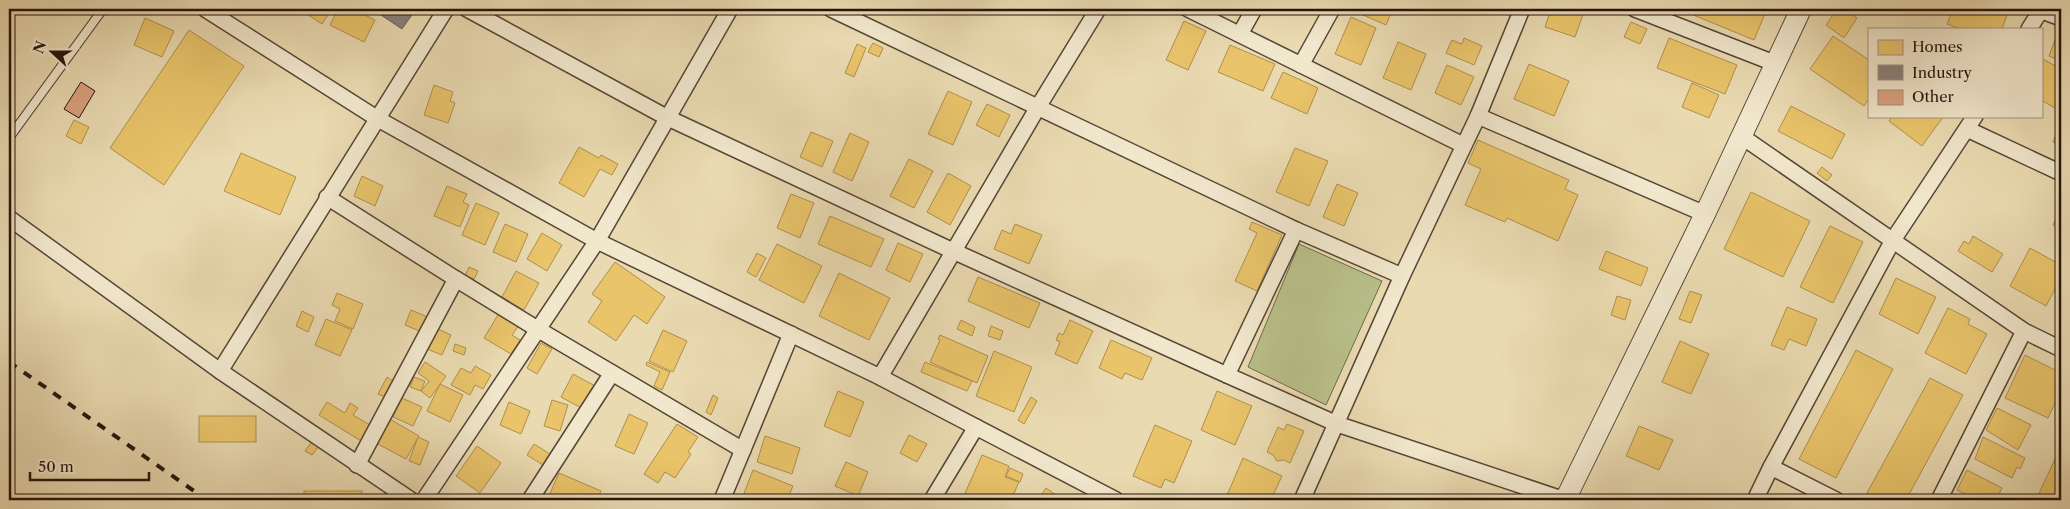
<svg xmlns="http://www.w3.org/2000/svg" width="2070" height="509" viewBox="0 0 2070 509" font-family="'Libre Caslon Text',serif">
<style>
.green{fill:#b8bf8a;stroke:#6e6a4c}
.homes{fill:#e9c46a;stroke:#ae8f4e}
.industry{fill:#8a817c;stroke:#6b605b}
.building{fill:#dba17f;stroke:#24140d}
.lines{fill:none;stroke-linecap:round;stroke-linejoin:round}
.service-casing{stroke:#564636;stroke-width:10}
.minor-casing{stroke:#564636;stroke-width:18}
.tertiary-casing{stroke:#564636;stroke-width:22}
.service{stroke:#f1e7cc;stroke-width:8}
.minor{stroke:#f1e7cc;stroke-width:15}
.tertiary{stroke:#f1e7cc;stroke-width:20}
.rail{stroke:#24140d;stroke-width:4;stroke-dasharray:9 9;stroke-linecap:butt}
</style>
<rect width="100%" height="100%" fill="#eadab1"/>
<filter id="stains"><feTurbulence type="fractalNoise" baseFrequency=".004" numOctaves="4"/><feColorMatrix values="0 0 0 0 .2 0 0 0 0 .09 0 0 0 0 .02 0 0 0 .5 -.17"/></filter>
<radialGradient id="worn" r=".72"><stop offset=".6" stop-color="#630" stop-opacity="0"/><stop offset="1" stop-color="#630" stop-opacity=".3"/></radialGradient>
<path class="green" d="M1299,244L1382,281L1326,405L1248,367Z"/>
<g class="homes">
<path d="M299,9H332L322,24Z"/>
<path d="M338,9H353L375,20L364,42L330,25Z"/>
<path d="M1355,9H1393L1386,25L1354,11Z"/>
<path d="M1551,9H1585L1575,37L1545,27Z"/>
<path d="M1679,9H1767L1754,40Z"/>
<path d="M1837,9H1843L1857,18L1844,38L1826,25Z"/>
<path d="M1953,9H1997L2008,12L2002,29H1960L1947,24Z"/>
<path d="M1351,17L1376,28L1361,65L1335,54Z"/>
<path d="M145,18L174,31L162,57L134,45Z"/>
<path d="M1184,21L1206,31L1188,70L1166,60Z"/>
<path d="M1631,22L1647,29L1640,44L1624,37Z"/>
<path d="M189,30L244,66L164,185L110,148Z"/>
<path d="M1833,36L1869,60V98L1864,106L1810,69Z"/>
<path d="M2056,37L2061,39V61L2049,56Z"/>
<path d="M1464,38L1482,46L1474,65L1446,53L1452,40L1462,44Z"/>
<path d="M1669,38L1737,65L1725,94L1657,68Z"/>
<path d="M1398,42L1426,54L1411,90L1383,78Z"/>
<path d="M873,43L883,48L879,57L868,52Z"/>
<path d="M857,44L866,48L854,77L845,73Z"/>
<path d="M1230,45L1275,64L1263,91L1218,72Z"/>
<path d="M2041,58L2061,69V97L2055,108L2041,100Z"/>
<path d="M1529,64L1569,81L1554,116L1514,99Z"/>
<path d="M1447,65L1474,77L1461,105L1435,93Z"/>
<path d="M1283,72L1318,88L1307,114L1271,98Z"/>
<path d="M1692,83L1719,95L1709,118L1682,107Z"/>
<path d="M434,85L453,92L450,101L455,103L448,123L424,115Z"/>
<path d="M948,91L972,102L953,145L928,134Z"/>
<path d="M987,104L1010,115L999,137L976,125Z"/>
<path d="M1791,106L1845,134L1832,159L1778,131Z"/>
<path d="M1892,116H1942L1943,117L1922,146L1889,121Z"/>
<path d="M74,120L89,127L81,144L66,136Z"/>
<path d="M2061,121V145L2053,142Z"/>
<path d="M811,132L833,141L822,167L800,157Z"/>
<path d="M850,133L869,142L852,181L833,172Z"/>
<path d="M1478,140L1569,180L1565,189L1578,195L1558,241L1507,218L1505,222L1465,205L1481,169L1468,163Z"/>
<path d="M579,147L599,158L601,155L618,164L612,175L600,169L584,197L559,183Z"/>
<path d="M1295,148L1328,161L1309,206L1276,192Z"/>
<path d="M241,153L296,177L280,215L224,191Z"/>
<path d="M909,159L933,171L914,208L890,196Z"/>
<path d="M1822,167L1832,175L1827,181L1817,173Z"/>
<path d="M948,173L971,186L950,225L927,212Z"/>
<path d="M362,176L383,186L375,206L354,196Z"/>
<path d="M1337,184L1358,193L1344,226L1323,217Z"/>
<path d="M447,186L467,194L463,202L469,205L460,227L434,216Z"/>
<path d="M1751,192L1810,221L1783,277L1724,249Z"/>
<path d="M791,194L814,203L800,238L777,228Z"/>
<path d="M476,203L499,213L485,245L462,235Z"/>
<path d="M2061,207V229L2053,225Z"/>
<path d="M830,216L884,239L871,267L818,244Z"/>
<path d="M1252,222L1282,235L1257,291L1235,281L1257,233L1249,229Z"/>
<path d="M505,224L528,234L516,262L493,252Z"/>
<path d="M1015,224L1042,235L1029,264L994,249L1002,230L1011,234Z"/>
<path d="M1830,226L1863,242L1833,303L1800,287Z"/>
<path d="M542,233L562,245L547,271L527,259Z"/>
<path d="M1973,236L2003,254L1992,272L1958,251L1964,241L1969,244Z"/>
<path d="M898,243L923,254L910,282L886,270Z"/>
<path d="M777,244L822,266L804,303L759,280Z"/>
<path d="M2030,248L2061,265V278L2046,306L2010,286Z"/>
<path d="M1606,251L1648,268L1641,286L1599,269Z"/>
<path d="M757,253L766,258L756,277L747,272Z"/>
<path d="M615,262L665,297L647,324L634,315L616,341L588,322L602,301L592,294Z"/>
<path d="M469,267L478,271L474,279L465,276Z"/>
<path d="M516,271L539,283L524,310L502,297Z"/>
<path d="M839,273L890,298L869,340L819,316Z"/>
<path d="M978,277L1040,303L1029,328L968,301Z"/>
<path d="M1896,278L1936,297L1918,334L1879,314Z"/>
<path d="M1690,291L1702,295L1691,323L1679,319Z"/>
<path d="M337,293L363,304L353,329L335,321L340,309L332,305Z"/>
<path d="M1617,296L1631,300L1625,320L1611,315Z"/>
<path d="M1787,307L1817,319L1806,346L1789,339L1784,350L1771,345Z"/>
<path d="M1948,308L1970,319L1968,324L1987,334L1966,374L1925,353Z"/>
<path d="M411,310L430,318L424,333L405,325Z"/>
<path d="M302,311L314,317L308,332L296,326Z"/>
<path d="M499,313L519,325L512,335L520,340L511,354L484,338Z"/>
<path d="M326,319L352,330L340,356L315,345Z"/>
<path d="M961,320L975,327L972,336L957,329Z"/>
<path d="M1070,320L1093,331L1077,364L1055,354L1060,342L1056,340L1059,333L1063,335Z"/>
<path d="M991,326L1003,331L1000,340L988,336Z"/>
<path d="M436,328L451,335L442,355L427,349Z"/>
<path d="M663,330L687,341L673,372L649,361Z"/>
<path d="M940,335L988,356L977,383L930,362L940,340L938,339Z"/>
<path d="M1111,340L1152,358L1142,380L1125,373L1122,379L1099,368Z"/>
<path d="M1680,341L1709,354L1691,394L1662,382Z"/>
<path d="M541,343L552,349L537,374L527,368Z"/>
<path d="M455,344L466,348L464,355L453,351Z"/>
<path d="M1856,350L1893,369L1836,478L1799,459Z"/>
<path d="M994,351L1032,367L1014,412L976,396Z"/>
<path d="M2025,355L2061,373V390L2048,418L2005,398Z"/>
<path d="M425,362L446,376L430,398L421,391L429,381L418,373Z"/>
<path d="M647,362L670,372L662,390L654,386L660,372L646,365Z"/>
<path d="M925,362L972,381L967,391L921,372Z"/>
<path d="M475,366L491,375L483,389L475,385L470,395L451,385L461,368L471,373Z"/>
<path d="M573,374L597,387L585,410L561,397Z"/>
<path d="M387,377L393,381L385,397L378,394Z"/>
<path d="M414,377L425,381L421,391L410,387Z"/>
<path d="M1930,378L1963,395L1906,500H1880L1867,493Z"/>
<path d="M440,384L463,395L450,422L427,411Z"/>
<path d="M838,391L864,402L850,437L824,426Z"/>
<path d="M1217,391L1252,406L1235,445L1201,430Z"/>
<path d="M713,395L718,398L711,415L706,412Z"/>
<path d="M1031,397L1037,401L1024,424L1018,420Z"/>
<path d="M402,398L422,407L413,426L393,417Z"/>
<path d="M552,400L568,405L560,431L544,426Z"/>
<path d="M327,402L345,413L350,403L358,408L353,415L370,425L361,441L319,415Z"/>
<path d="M509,402L530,411L521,434L500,425Z"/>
<path d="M1997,408L2031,425L2018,450L1986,430Z"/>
<path d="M629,414L648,423L634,454L615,446Z"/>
<rect x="199" y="416" width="57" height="26"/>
<path d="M388,418L419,436L406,459L374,442Z"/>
<path d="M677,424L698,437L688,452L691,454L675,478L665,472L658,483L644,474Z"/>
<path d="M1287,424L1304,431L1290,463L1284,460L1277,461L1273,455L1267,452L1278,427L1284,430Z"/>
<path d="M1155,425L1192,441L1174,483L1165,479L1161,488L1133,476Z"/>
<path d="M1639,426L1673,440L1659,470L1626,456Z"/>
<path d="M909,435L927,444L917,462L900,453Z"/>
<path d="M765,436L800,448L792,474L757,462Z"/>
<path d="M418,437L429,442L420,465L409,461Z"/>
<path d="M1983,437L2025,458L2020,469L2017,467L2012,478L1975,459Z"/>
<path d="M313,440L320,445L312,455L305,451Z"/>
<path d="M534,444L550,454L543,465L527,455Z"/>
<path d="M477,446L501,463L480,493L456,476Z"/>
<path d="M2061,446V500H2036Z"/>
<path d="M982,455L1009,466L1005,477L1019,482L1011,500H962Z"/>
<path d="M1243,458L1282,476L1271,500H1225Z"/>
<path d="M846,462L868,472L858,496L835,486Z"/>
<path d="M1010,468L1023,474L1020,482L1006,476Z"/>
<path d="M753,470L793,486L787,500H754L743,496Z"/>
<path d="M1967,470L2002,488L1996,500H1977L1957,490Z"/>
<path d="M559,473L601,491L597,500H547Z"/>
<path d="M1046,488L1063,500H1038Z"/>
<rect x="304" y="491" width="58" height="9"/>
</g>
<path class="industry" d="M372,9H416L402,29Z"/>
<path class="building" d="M81,82L95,91L79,118L64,109Z"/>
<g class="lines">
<g class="service-casing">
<path id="service" d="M9,138L103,9"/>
</g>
<g class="minor-casing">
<g id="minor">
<path d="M205,9L378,119L597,241L880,377L1116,500"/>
<path d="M467,9L666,117L953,251L1227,375L1337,424L1565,500"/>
<path d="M831,9L1296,230L1402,276"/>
<path d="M1188,9L1463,145"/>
<path d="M1635,9L1774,63"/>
<path d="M2037,9L2061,18"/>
<path d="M2029,29L2041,10"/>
<path d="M1240,34L1254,9"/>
<path d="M1301,65L1332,9"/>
<path d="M1478,116L1705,214"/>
<path d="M1967,129L2061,173"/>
<path d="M1741,136L2024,331L2061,349"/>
<path d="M327,197L456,279"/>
<path d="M9,218L220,371L411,500"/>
<path d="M220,371L446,9"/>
<path d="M1227,375L1296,230"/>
<path d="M880,377L1038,107L1098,9"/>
<path d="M357,465L456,279L539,330L743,450"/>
<path d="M1771,467L1836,500"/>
<path d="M424,500L597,241L730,9"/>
<path d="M530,500L612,373"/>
<path d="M722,500L791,334"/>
<path d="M932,500L976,427"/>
<path d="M1302,500L1402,276L1478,116L1522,9"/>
<path d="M1755,500L1771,467L1893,240L1975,116"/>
<path d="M1939,500L2024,331"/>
</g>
</g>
<g class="tertiary-casing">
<path id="tertiary" d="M1565,500L1705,214L1801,9"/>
</g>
<use href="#service" class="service"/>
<use href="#minor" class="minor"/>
<use href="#tertiary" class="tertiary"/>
<path class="rail" d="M9,362L207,500"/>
</g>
<rect width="2070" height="509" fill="none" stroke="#eadab1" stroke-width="30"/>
<rect x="10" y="10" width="2050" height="489" fill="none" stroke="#24140d" stroke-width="2.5"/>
<rect x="15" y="15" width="2040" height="479" fill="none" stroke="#24140d"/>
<rect x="1868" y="28" width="175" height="90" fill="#f1e7cc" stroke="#9f9380"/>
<rect x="1878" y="40" width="25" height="15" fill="#e9c46a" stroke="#9f9380"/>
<text x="1912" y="52" font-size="15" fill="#24140d">Homes</text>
<rect x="1878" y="65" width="25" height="15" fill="#8a817c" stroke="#9f9380"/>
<text x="1912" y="78" font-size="15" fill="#24140d">Industry</text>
<rect x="1878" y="90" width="25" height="15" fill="#dba17f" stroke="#9f9380"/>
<text x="1912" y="102" font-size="15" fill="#24140d">Other</text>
<g transform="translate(52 52) rotate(291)" stroke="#f1e7cc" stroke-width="4" paint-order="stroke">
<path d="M0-4L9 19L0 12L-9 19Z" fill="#24140d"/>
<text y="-8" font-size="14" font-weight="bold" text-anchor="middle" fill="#24140d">N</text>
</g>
<path d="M30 472v8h119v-8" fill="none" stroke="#24140d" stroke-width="2.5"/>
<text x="38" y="472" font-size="15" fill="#24140d" stroke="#f1e7cc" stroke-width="4" paint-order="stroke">50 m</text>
<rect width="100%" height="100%" filter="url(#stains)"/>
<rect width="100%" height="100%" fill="url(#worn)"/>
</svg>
